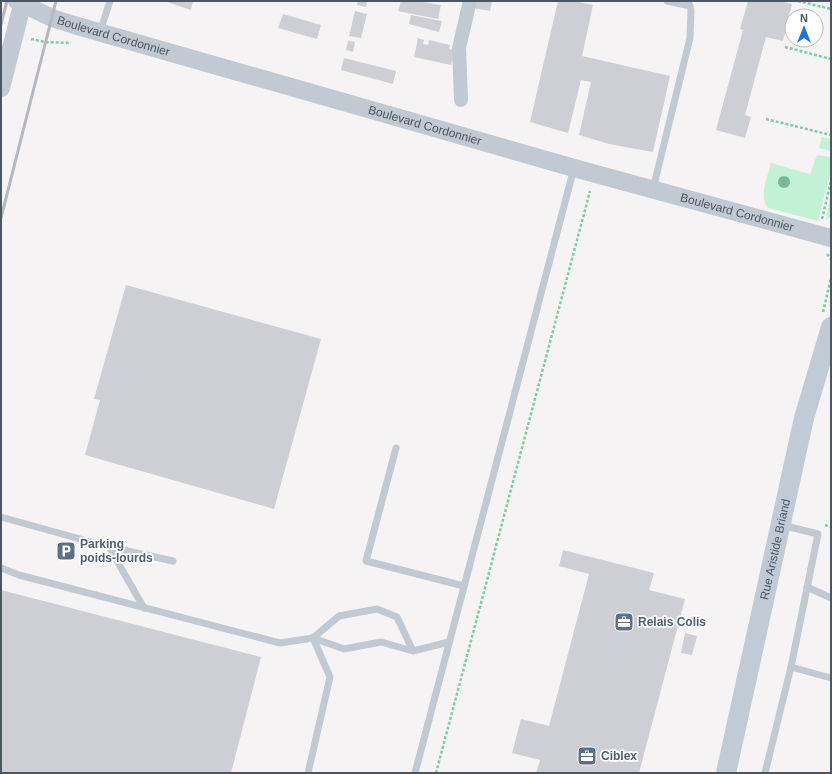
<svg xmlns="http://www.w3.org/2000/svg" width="832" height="774" viewBox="0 0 832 774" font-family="Helvetica,sans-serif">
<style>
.green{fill:#c3f1d5}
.building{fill:#cdcfd5}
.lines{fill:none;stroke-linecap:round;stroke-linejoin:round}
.path{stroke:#7ad0a6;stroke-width:2.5;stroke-dasharray:3 2;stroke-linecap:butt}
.service{stroke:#c1cad2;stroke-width:7}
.minor{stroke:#c1cad2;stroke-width:14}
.tertiary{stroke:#c1cad2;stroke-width:18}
.secondary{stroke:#c1cbd6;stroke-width:20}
.rail{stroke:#b5b8bd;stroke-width:3}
.tree{fill:#7bb799}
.labels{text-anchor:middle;stroke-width:3.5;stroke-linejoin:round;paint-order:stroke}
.street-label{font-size:12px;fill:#4a5661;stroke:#fff}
.service-label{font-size:12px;font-weight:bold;fill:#4e5e75;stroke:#fff;text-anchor:start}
</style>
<rect width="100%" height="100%" fill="#f5f3f3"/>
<g class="green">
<path d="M822,137L831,139V151L819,148Z"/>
<path d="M817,155L831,157V170L818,221L768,208C758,196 768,177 771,163L810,174Z"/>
<path d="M831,191V216L826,220Z"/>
</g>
<g class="building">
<path d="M164,1H193L191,10Z"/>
<path d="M358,1H367L366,7L357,5Z"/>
<path d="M401,1H417L441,5L438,19L398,11Z"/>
<path d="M475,1H492L490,11L473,8Z"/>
<path d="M558,1H574L593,5L582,56L670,76L653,152L609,144L579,135L591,82L581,80L568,133L530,122Z"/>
<path d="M748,1H781L792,4L783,41L766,37L745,115L751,117L745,138L716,130L743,30L740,29Z"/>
<path d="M355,11L367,14L361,38L349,36Z"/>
<path d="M283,14L321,25L317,39L278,28Z"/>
<path d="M411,15L442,21L439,32L409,24Z"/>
<path d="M418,38L424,40L423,44L428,45L429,40L450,45L449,49L454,50L451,65L414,57Z"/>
<path d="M348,41L355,42L353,52L346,50Z"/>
<path d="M344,58L396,71L393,84L341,70Z"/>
<path d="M126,285L321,339L274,509L85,455L100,400L94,399Z"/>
<path d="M563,550L654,573L649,590L685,599L639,773H536L540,760L512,753L521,719L549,726L589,574L559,566Z"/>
<path d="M1,590L261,657L231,773H1Z"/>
<path d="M685,633L697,636L692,655L681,653Z"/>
</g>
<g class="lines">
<g class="path">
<path d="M798,1L831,9"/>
<path d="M31,39L45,42L71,43"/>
<path d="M785,47L831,59"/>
<path d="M766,119L831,135"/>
<path d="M822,219L831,181"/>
<path d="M827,254L831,259"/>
<path d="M823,312L831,278"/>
<path d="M825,525L831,527"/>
<path d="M436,773L590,191"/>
</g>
<g class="service">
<path d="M667,1L690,6"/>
<path d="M100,32L110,1"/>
<path d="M653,189L690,38L691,10L688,1"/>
<path d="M396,448L366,561L464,586"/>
<path d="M1,517L109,547L144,608"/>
<path d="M782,525L818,534L791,667L831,678"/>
<path d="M109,547L173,561"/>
<path d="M1,568L19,575L280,643L313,638L330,677L308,773"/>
<path d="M807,587L831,598"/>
<path d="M413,651L397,617L377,609L339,616L313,638L344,649L381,642L413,651L449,642"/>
<path d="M415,773L574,168"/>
<path d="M765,773L791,667"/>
</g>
<path class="minor" d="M461,100L459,48L470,1"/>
<g class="tertiary">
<path id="s1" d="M17,1L52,18L74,25L574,168L831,238"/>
<path d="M1,88L23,1"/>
</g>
<path class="secondary" id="s2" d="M726,773L804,418L831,327"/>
<g class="rail">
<path d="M1,24L7,1"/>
<path d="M1,218L56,1"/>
</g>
</g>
<circle class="tree" cx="784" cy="182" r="6"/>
<defs>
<g id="parking-square" transform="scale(1)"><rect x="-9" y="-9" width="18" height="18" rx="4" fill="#5c6f8a" stroke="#fff"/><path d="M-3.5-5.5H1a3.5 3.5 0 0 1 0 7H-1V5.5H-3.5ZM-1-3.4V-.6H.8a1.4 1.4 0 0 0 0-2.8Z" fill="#fff"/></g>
<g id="office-square" transform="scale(1)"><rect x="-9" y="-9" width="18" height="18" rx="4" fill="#5c6f8a" stroke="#fff"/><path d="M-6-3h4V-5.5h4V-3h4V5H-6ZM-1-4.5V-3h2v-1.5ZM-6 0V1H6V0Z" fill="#fff"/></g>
</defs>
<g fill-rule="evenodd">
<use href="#parking-square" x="66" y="551"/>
<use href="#office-square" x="624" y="622"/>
<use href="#office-square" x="587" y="756"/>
</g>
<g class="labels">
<g class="street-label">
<text dy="4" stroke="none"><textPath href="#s1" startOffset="103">Boulevard Cordonnier</textPath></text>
<text dy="4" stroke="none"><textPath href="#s1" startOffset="427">Boulevard Cordonnier</textPath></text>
<text dy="4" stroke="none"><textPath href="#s1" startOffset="751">Boulevard Cordonnier</textPath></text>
<text dy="4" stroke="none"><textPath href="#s2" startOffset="229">Rue Aristide Briand</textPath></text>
</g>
<g class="service-label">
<text x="80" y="548">Parking<tspan x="80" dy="14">poids-lourds</tspan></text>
<text x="638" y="626">Relais Colis</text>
<text x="601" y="760">Ciblex</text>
</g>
</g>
<rect width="832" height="774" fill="none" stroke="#4a5661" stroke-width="4"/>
<g transform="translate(804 28)"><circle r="19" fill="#ffffff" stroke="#b7bbc0"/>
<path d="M0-3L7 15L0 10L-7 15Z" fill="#1a73e8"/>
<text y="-6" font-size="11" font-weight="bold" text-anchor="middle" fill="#4a5661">N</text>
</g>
</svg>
